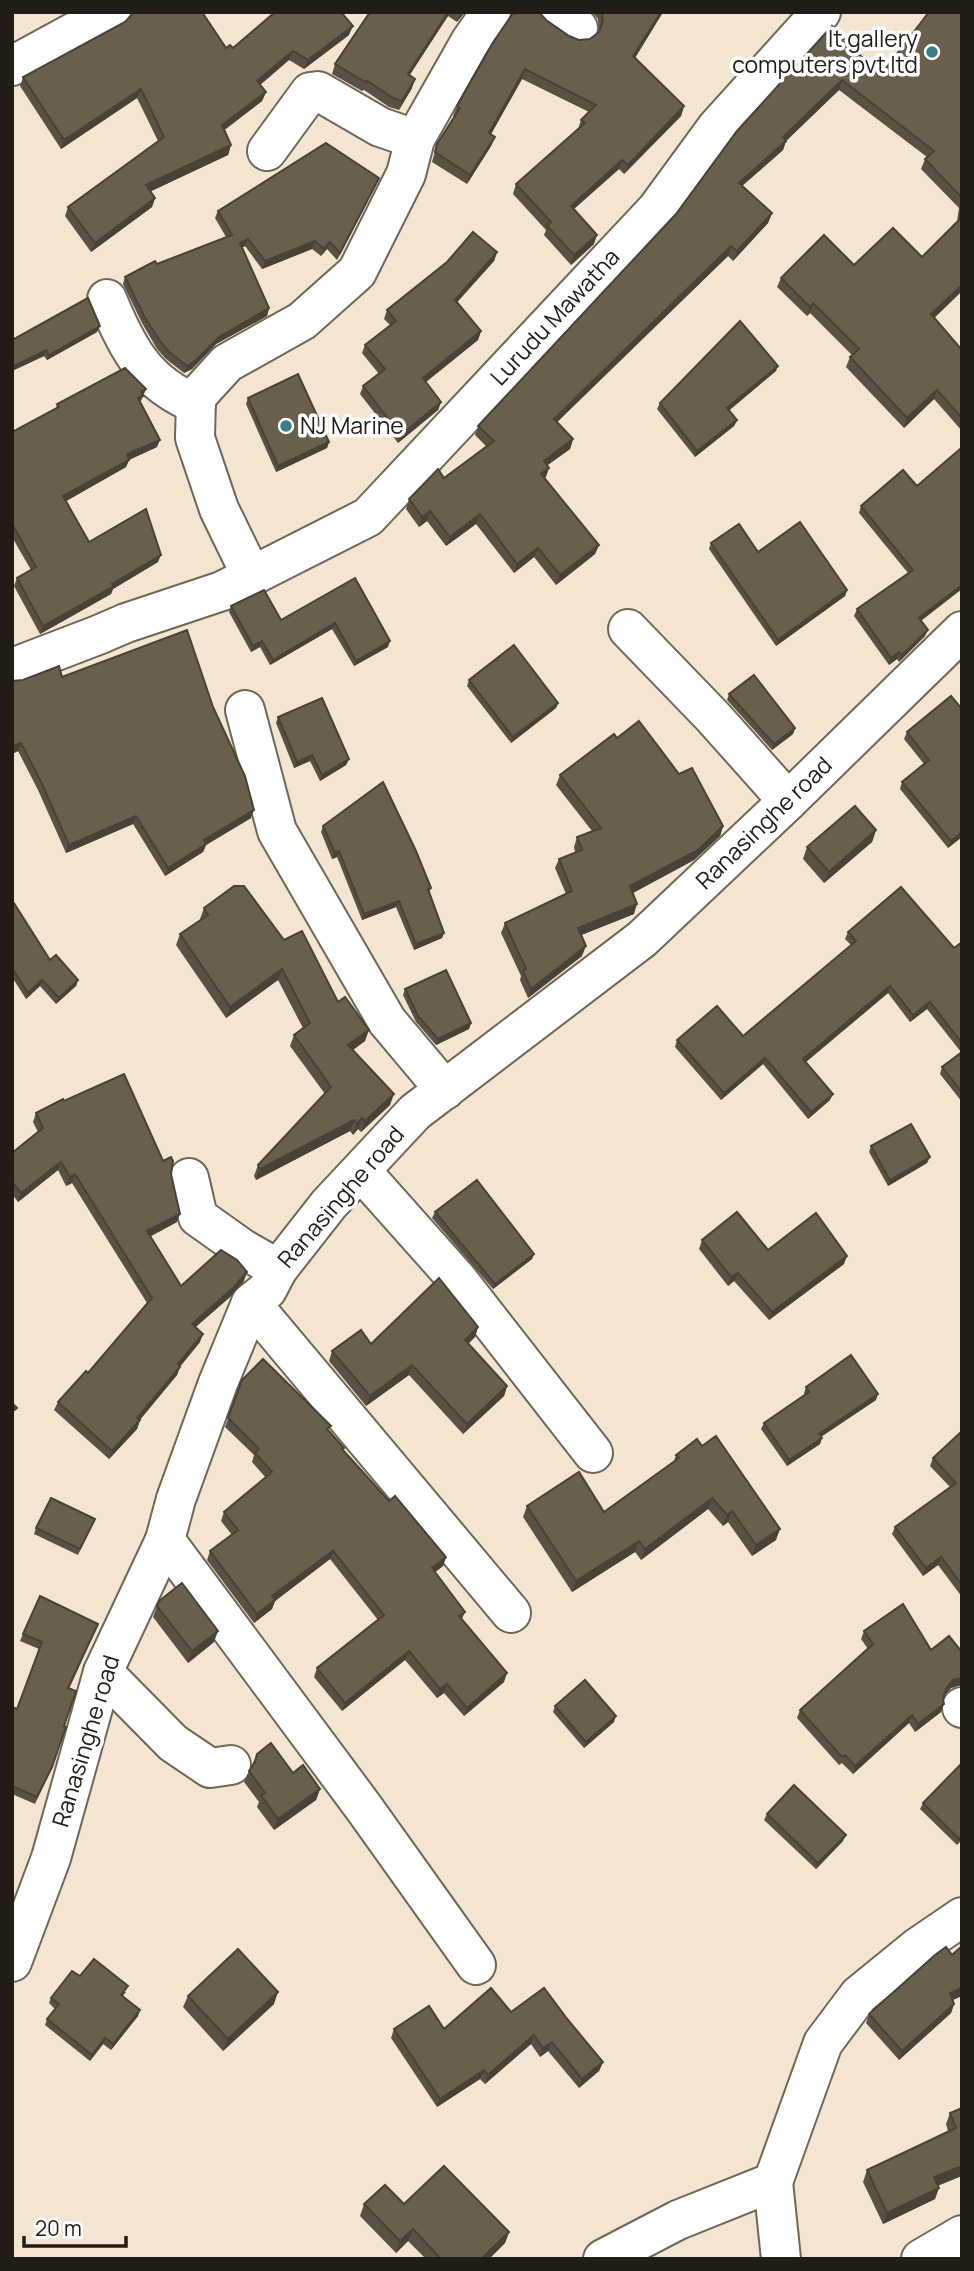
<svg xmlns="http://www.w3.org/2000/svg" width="974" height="2271" viewBox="0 0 974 2271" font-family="Manrope,sans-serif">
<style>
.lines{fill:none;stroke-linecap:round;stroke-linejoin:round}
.minor-casing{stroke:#726655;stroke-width:42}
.minor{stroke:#fff;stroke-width:38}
.wall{fill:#5b5142}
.shaded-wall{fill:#4a4236}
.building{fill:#6a5e4d;stroke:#4a4236;stroke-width:2}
.poi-dot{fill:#398089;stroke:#fff;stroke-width:2.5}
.labels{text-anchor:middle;stroke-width:7;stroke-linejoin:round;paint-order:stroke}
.poi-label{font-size:23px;fill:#211c15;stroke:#fff;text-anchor:end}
.street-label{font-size:23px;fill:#211c15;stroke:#fff}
</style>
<rect width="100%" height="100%" fill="#f3e5d2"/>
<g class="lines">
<g class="minor-casing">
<g id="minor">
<path d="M555,12L578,28"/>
<path d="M12,66L111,12"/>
<path d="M267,151L310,92L318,91L380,127L415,139"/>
<path d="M107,299C127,348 145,383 196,404"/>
<path d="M252,577L219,509L195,438L196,397L227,363L302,321L357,272L406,174L415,139L470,42L491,12"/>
<path d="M628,629L713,717L788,801"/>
<path d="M12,668L98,635L126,623L222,591L368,517L657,209L717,127L821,12"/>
<path d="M245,710L277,831L387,1021L445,1090"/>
<path d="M361,1171L458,1280L593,1453"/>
<path d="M189,1178L198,1217L243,1249L278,1269"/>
<path d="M251,1303L511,1613"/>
<path d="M165,1540L364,1808L476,1965"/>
<path d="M103,1672L173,1743L210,1768L231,1765"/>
<path d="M962,1707V1708"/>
<path d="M12,1962L51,1858L103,1672L165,1540L176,1499L218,1383L251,1303L267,1290L278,1269L329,1204L415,1112L642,939L788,801L962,631"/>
<path d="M773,2182L781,2259"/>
<path d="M603,2259L678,2220L773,2182L823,2043L859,1995L918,1947L962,1917"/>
<path d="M921,2259L962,2235"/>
</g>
</g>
<use href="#minor" class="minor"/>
</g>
<g class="wall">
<path d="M133,12H202L226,48H233L349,35L304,69L289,60L260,85L266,92L262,101L224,130L231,145L228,155L151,191L155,198L152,207L91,252L65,216L68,207L158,141L137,98L61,149L20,86L23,77L125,22L132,15Z"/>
<path d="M370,12H465L457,22L448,16L409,75L412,88L399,110L389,107L364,90L362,91L332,74L335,64Z"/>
<path d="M592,12H663L635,58L684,106L681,116L624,174L619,169L574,209L594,244L571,265L544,235L546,230L513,194L516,184L578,129L581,120L589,112L522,79L491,134L495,137L491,146L467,184L432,162L437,144L455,117L453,116L457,106L516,14L546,20L569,36L579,40L590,39L599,32L598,19Z"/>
<path d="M962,12V291L934,318L962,350V431L934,399L904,428L846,367L850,357L852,355L810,313L807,316L777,287L781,278L854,265L922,257L957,222L959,208L921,169L925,159L927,157L839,90L786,141L783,150L742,186L772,213L768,223L733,261L728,256L557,422L573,439L570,449L547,465L549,468L544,478L599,545L595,554L556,585L534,557L514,573L476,524L446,546L427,521L419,527L406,509L409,499L444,478L486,446L475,435L478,426L676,214L832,26L880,76Z"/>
<path d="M379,178L376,185L337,260L327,249L321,256L312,249L262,269L245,246L242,248L269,308L267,316L216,344L192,369L184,373L166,359L157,349L142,323L123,284L125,277L226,237L215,218L218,211Z"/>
<path d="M497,252L494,261L457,302L481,331L478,340L425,382L441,402L438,410L398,443L360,394L363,386L379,374L362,353L365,345L390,325L384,319L387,310Z"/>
<path d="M88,298L97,332L47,360L44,356L12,371Z"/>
<path d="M776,371L729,410L737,420L734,426L695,457L657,409L660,403Z"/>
<path d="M146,389L140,402L157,447L129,460L126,467L66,501L89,542L158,562L113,589L111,594L40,634L14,586L17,578L31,570L12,537V432L56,408L57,404Z"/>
<path d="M248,398L329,442L327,448L276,472L246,404Z"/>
<path d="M903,470L921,621L925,636L899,662L897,659L889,665L854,616L857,609L908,573L859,513L861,506Z"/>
<path d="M711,543L758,552L847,590L845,596L776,646L709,549Z"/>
<path d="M355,578L388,647L354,666L332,629L270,665L260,647L251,652L229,612L231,606L281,620Z"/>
<path d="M62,677L251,818L206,845L203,852L165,876L133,824L66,853L38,790L18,751L12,754V681Z"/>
<path d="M469,680L558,703L556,708L511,743L467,686Z"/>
<path d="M729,694L795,728L793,734L772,750L727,700Z"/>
<path d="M951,696L962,837L948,848L900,789L902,782L924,764L904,739L907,732Z"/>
<path d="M278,717L349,759L346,765L320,781L310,761L294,768L276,723Z"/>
<path d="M617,738L679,774L723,826L720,836L694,860L633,893L634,914L581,935L582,956L528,998L520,980L521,976L501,933L505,923L566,894L555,868L559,859L575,852L574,847L577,837L592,831L556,785L560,775Z"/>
<path d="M323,826L431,888L429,893L444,933L442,938L414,950L396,907L362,920L337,857L332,859L321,832Z"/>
<path d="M876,830L872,842L824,883L803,859L807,847Z"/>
<path d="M12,900L50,960L78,980L76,986L56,1004L40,986L26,999L12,977Z"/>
<path d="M204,908L284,940L338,1002L365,1041L353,1050L390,1105L361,1132L358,1129L353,1135L350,1131L256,1180L254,1176L258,1165L325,1094L290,1046L294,1035L303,1028L278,980L226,1018L176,945L180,934L200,920V919Z"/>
<path d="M848,932L954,948L962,942V1102L940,1074L942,1067L961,1052L927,1009L910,1022L888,993L806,1062L830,1100L808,1119L763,1064L721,1100L675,1047L677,1040L743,1036L851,945L845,939Z"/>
<path d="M405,989L471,1023L469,1029L436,1045L416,1022L403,995Z"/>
<path d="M64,1101L163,1161L171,1174L177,1222L150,1236L181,1286L244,1281L230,1297L195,1327L200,1342L180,1366L177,1375L140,1420L137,1429L109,1459L54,1410L58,1402L88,1373L147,1303L72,1183L66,1186L58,1170L18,1202L12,1194V1153L38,1132L33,1122L36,1113Z"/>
<path d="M871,1146L927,1163L888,1186L869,1152Z"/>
<path d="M435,1212L534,1254L532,1259L493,1289L432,1218Z"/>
<path d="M702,1240L768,1250L844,1264L769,1320L734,1281L728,1286L699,1249Z"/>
<path d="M478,1327L475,1337L468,1344L507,1386L504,1396L463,1434L409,1375L366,1406L329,1361L332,1351Z"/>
<path d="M242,1380L329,1431L343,1450L389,1501L446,1557L443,1566L435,1572L465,1612L462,1619L504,1682L464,1716L444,1693L437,1698L405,1660L342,1711L314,1677L317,1668L378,1620L330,1559L275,1601L272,1609L254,1623L207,1560L210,1551L232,1535L221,1521L224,1512L266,1478L252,1462L254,1455L225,1427Z"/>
<path d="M806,1387L876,1400L821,1437L820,1444L787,1466L761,1429L764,1423L805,1395L804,1393Z"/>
<path d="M962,1431V1597L938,1565L923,1576L892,1534L895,1527L950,1487L930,1466L933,1458Z"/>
<path d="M676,1455L776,1540L752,1556L728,1522L723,1526L708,1509L641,1560L635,1552L572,1592L523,1517L527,1506L604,1512L674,1461Z"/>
<path d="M92,1525L78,1555L34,1534L36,1528Z"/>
<path d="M159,1601L214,1642L188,1663L153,1617Z"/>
<path d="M98,1624L69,1689L64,1726L49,1774L35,1804L12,1794V1707L17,1709L39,1649L20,1641L23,1634Z"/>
<path d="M864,1631L931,1650L962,1652V1685L951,1688L944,1695L941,1712L915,1732L909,1723L853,1774L842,1763L839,1765L797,1718L800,1710L868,1649L861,1639Z"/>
<path d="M555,1706L614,1722L584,1748L553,1712Z"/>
<path d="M257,1754L320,1789L316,1800L274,1830L257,1807L259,1802L244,1782Z"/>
<path d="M923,1803L962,1840L957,1845L920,1809Z"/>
<path d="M767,1814L843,1841L816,1869L764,1820Z"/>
<path d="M962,1946V1996L953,2000L954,2004L951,2013L899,2060L866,2023L869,2014L952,1955Z"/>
<path d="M80,1976L126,1992L123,1996L138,2016L111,2050L103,2044L90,2061L45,2025L47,2019L55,2009L49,2003L51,1998Z"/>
<path d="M188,1996L274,2004L223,2051L183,2007Z"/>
<path d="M511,2012L568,2020L603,2062L599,2071L579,2088L548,2051L540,2057L531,2044L485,2084L480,2079L437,2107L391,2038L394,2029H444Z"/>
<path d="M962,2108L935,2199L883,2224L863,2182L867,2170L948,2131L946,2124L950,2113Z"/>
<path d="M364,2204H404L509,2232L505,2243L489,2259H426L408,2241L396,2253L360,2216Z"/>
</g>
<g class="shaded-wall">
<path d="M448,12H449L448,16L404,84L408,74Z"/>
<path d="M461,12H465L457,22Z"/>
<path d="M661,12H663L630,66L633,56Z"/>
<path d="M353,26L349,35L304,69L308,60Z"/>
<path d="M293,51L289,60L254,90L257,81Z"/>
<path d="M525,69L522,79L486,143L489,133Z"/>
<path d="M415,79L412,88L399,110L402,101Z"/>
<path d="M842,80L839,90L784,143L786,141L783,150L735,192L739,183L783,137Z"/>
<path d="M141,89L137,98L61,149L64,140Z"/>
<path d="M266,92L262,101L218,135L222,125Z"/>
<path d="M684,106L681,116L624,174L628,165Z"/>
<path d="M495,137L491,146L467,184L470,175Z"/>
<path d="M231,145L228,155L143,195L146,185Z"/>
<path d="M622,160L619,169L567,215L571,206Z"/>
<path d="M379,178L376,185L337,260L340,253Z"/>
<path d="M155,198L152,207L91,252L95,243Z"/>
<path d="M772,213L768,223L733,261L737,251Z"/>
<path d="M597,235L594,244L571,265L574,255Z"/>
<path d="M248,239L245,246L237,251L240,243Z"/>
<path d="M315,241L312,249L262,269L265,261Z"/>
<path d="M330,242L327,249L321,256L324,249Z"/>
<path d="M731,246L728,256L551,428L554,419Z"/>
<path d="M497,252L494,261L452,308L455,300Z"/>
<path d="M962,285V291L928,324L931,314Z"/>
<path d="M813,303L810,313L807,316L810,307Z"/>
<path d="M269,308L267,316L216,344L192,369L184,373L187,366L219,337Z"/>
<path d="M100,326L97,332L47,360L49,355Z"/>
<path d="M481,331L478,340L420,387L423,378Z"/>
<path d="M46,350L44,356L12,371V367Z"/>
<path d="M778,366L776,371L725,414L727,408Z"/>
<path d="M146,389L140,403L135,406L141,392Z"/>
<path d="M937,390L934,399L904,428L907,418Z"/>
<path d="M441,402L438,410L398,443L401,435Z"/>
<path d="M737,420L734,426L695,457L697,451Z"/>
<path d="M573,439L570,449L541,470L544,461Z"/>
<path d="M160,440L157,447L124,462L127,454Z"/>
<path d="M329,442L327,448L276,472L278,466Z"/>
<path d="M129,460L126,467L61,504L63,496Z"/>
<path d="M549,468L546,477L537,484L541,474Z"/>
<path d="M430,511L427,521L419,527L422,517Z"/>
<path d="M480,514L476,524L446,546L450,537Z"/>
<path d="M599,545L595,554L556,585L560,575Z"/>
<path d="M538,548L534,557L514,573L517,564Z"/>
<path d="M161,555L158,562L113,589L111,594L40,634L43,626Z"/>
<path d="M962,585V589L917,624L919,618Z"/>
<path d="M847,590L845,596L776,646L778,640Z"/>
<path d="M335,623L332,629L270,665L273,660Z"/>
<path d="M928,630L925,636L899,662L902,655Z"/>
<path d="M262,641L260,647L251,652L253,646Z"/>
<path d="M390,641L388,647L354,666L356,661Z"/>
<path d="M899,652L897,659L889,665L891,658Z"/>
<path d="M558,703L556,708L511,743L513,737Z"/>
<path d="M795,728L793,734L772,750L774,744Z"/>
<path d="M21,743L18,751L12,754V747Z"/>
<path d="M312,755L310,761L294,768L297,762Z"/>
<path d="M349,759L346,765L320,781L322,775Z"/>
<path d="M254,810L251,818L206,845L203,852L165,876L168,868L204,840Z"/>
<path d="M136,816L133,824L66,853L69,845Z"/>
<path d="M723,826L720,836L694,860L627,896L630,886Z"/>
<path d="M876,830L872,842L824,883L829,872Z"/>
<path d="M962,832V837L948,848L951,841Z"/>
<path d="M339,851L337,857L332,859L335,853Z"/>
<path d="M399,901L396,907L362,920L364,914Z"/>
<path d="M637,904L634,914L574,938L578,928Z"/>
<path d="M444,933L442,938L414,950L416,944Z"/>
<path d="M586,946L582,956L528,998L531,989Z"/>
<path d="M282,969L278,980L226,1018L230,1007Z"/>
<path d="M42,980L40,986L26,999L28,993Z"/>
<path d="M78,980L76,986L56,1004L59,998Z"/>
<path d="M890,986L888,993L801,1066L803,1059Z"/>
<path d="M930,1002L927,1009L910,1022L913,1015Z"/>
<path d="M471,1023L469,1029L436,1045L438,1039Z"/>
<path d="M369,1030L365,1041L344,1056L348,1045Z"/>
<path d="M765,1058L763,1064L721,1100L724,1093Z"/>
<path d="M394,1094L390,1105L361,1132L365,1121Z"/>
<path d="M833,1094L830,1100L808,1119L811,1112Z"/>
<path d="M362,1118L358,1129L353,1135L357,1124Z"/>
<path d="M354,1120L350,1131L256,1180L260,1169Z"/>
<path d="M930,1157L927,1163L888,1186L890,1180Z"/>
<path d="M61,1162L58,1170L18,1202L21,1193Z"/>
<path d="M75,1174L72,1183L66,1186L70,1177Z"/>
<path d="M180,1214L177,1222L144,1240L147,1231Z"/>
<path d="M534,1254L532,1259L493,1289L495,1284Z"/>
<path d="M847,1256L844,1264L769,1320L772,1312Z"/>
<path d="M247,1272L244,1281L230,1297L189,1333L192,1324Z"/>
<path d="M738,1273L734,1281L728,1286L731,1277Z"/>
<path d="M478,1327L475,1337L461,1350L465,1340Z"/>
<path d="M203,1334L200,1342L175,1373L178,1364Z"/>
<path d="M412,1365L409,1375L366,1406L370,1396Z"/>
<path d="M180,1367L177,1375L134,1426L137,1418Z"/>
<path d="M507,1386L504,1396L463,1434L467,1424Z"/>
<path d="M878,1394L876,1400L817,1439L819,1434Z"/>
<path d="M140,1420L137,1429L109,1459L112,1451Z"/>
<path d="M822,1438L820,1444L787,1466L789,1460Z"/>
<path d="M712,1498L708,1509L641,1560L645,1549Z"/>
<path d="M732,1511L728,1522L723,1526L727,1515Z"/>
<path d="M780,1529L776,1540L752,1556L756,1545Z"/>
<path d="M639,1541L635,1552L572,1592L576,1581Z"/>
<path d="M333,1551L330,1559L275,1601L272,1609L254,1623L257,1614L272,1596Z"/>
<path d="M446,1557L443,1566L429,1577L432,1568Z"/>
<path d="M941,1557L938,1565L923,1576L926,1568Z"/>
<path d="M218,1631L214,1642L188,1663L192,1651Z"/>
<path d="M409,1651L405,1660L342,1711L345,1703Z"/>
<path d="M507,1673L504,1682L464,1716L467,1708Z"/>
<path d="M962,1678L961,1685L951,1688L943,1697L946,1689L953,1680Z"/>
<path d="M447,1684L444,1693L437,1698L440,1689Z"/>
<path d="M944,1704L941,1712L915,1732L918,1724Z"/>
<path d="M912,1715L909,1723L853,1774L855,1766Z"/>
<path d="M616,1716L614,1722L584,1748L586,1742Z"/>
<path d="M320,1789L316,1800L274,1830L278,1819Z"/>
<path d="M846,1835L843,1841L816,1869L818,1863Z"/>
<path d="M962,1988V1996L947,2002L950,1993Z"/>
<path d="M278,1992L274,2004L223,2051L228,2039Z"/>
<path d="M954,2004L951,2013L899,2060L902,2051Z"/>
<path d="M140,2010L138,2016L111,2050L113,2044Z"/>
<path d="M534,2035L531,2044L485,2084L488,2075Z"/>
<path d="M105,2038L103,2044L90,2061L92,2055Z"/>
<path d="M552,2042L548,2051L540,2057L543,2048Z"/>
<path d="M603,2062L599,2071L579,2088L582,2079Z"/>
<path d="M484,2070L480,2079L437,2107L440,2099Z"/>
<path d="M962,2166V2176L930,2189L934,2177Z"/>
<path d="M939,2188L935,2199L883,2224L887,2213Z"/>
<path d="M413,2229L408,2241L396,2253L400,2241Z"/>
<path d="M509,2232L505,2243L489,2259H481Z"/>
</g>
<g class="building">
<path d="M134,12H202L226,48L230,45L233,48L275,12H341L353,26L308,60L293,51L257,81L266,92L222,125L231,145L146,185L155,198L95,243L68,207L164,137L141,89L64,140L23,77L125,22Z"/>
<path d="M370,12H448L408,74L415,79L402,101L393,98L367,81L365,82L335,64Z"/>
<path d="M517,12H539L546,20L569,36L579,40L590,39L599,32L603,21L602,12H661L633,56L684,106L628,165L622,160L571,206L597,235L574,255L547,226L551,222L516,184L585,123L581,120L596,105L525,69L489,133L495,137L470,175L435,152L437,144L460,108L457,106L492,44L513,13L516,14Z"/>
<path d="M929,12H962V198L925,159L934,151L842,80L783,137L786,141L739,183L772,213L737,251L731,246L554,419L573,439L544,461L549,468L541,474L599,545L560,575L538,548L517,564L480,514L450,537L430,511L422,517L409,499L438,469L444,478L494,441L478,426L676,214L737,131L832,26L880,76Z"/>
<path d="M326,143L379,178L340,253L330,242L324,249L315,241L265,261L248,239L240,243L269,308L219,337L195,361L187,366L169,352L160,341L144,316L125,277L155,261L157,264L232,235L218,211Z"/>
<path d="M962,206V285L931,314L962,350V418L937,390L907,418L850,357L859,349L813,303L810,307L781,278L824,235L854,265L893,228L922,257L959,220Z"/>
<path d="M473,232L497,252L455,300L481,331L423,378L441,402L401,435L363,386L385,369L365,345L396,321L387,310L447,262Z"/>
<path d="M88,298L100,326L49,355L46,350L12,367V340Z"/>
<path d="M740,321L778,366L727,408L737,420L697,451L660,403Z"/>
<path d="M125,368L146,389L141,392L143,396L138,398L160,440L127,454L129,460L63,496L89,542L146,509L161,555L112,584L114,586L43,626L17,578L36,567L12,524V432L59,407L57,404Z"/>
<path d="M298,374L329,442L278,466L248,398Z"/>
<path d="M960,449L962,451V585L919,618L928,630L902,655L899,652L891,658L857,609L913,570L861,506L903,470L917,486Z"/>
<path d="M800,522L847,590L778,640L711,543L739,524L758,552Z"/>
<path d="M355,578L390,641L356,661L335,623L273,660L262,641L253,646L231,606L264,590L281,620Z"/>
<path d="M187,630L213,707L245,776L254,810L204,840L206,844L168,868L136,816L69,845L41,782L21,743L12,746V681L23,680L59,666L62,677Z"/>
<path d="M514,645L558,703L513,737L469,680Z"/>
<path d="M754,675L795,728L774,744L729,694Z"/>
<path d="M951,696L962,709V832L951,841L902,782L929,760L907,732Z"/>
<path d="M322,698L349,759L322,775L312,755L297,762L278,717Z"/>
<path d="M639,721L679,774L692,768L723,826L698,850L630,886L637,904L578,928L586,946L531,989L523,971L526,969L505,923L572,891L559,859L582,850L577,837L601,828L560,775L614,734L617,738Z"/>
<path d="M383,782L416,851L431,888L428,889L444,933L416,944L399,901L364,914L339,851L335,853L323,826Z"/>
<path d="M855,806L876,830L829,872L807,847Z"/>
<path d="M234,886H244L284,940L302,931L338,1002L345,997L369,1030L348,1045L394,1094L365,1121L362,1118L357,1124L354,1120L260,1169L258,1165L331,1087L294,1035L310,1023L282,969L230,1007L180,934L208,915L204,908Z"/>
<path d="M901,887L954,948L962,942V1043L930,1002L913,1015L890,986L803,1059L833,1094L811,1112L765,1058L724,1093L677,1040L717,1006L743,1036L856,941L848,932Z"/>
<path d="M12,900L50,960L56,955L78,980L59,998L42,980L28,993L12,968Z"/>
<path d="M446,970L471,1023L438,1039L418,1016L405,989Z"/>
<path d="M962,1052V1092L942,1067Z"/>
<path d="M124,1074L163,1161L171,1157L173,1161L171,1174L180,1214L147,1231L181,1286L221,1250L237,1260L247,1272L233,1288L192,1324L203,1334L178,1364L180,1367L137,1418L140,1420L112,1451L58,1402L86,1371L88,1373L152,1298L75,1174L70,1177L61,1162L21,1193L12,1182V1153L43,1128L36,1113L63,1099L64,1101Z"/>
<path d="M911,1124L930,1157L890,1180L871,1146Z"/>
<path d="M477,1180L534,1254L495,1284L435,1212Z"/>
<path d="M737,1212L768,1250L816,1213L847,1256L772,1312L738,1273L731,1277L702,1240Z"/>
<path d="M439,1278L478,1327L465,1340L507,1386L467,1424L412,1365L370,1396L332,1351L361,1330L371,1344Z"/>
<path d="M851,1355L878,1394L819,1434L822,1438L789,1460L764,1423L809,1392L806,1387Z"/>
<path d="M263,1359L331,1426L327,1429L344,1448L342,1449L389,1501L395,1496L446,1557L432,1568L465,1612L459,1616L507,1673L467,1708L447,1684L440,1689L409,1651L345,1703L317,1668L384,1615L333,1551L272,1596L275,1600L257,1614L210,1551L238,1530L224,1512L272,1472L255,1453L259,1449L228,1418L242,1380Z"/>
<path d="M12,1403L17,1408L12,1412Z"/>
<path d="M962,1431V1585L941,1557L926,1568L895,1527L956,1483L933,1458Z"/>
<path d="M716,1436L780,1529L756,1545L732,1511L727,1515L712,1498L645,1549L639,1541L576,1581L527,1506L579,1472L604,1512L679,1458L676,1455L697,1439L702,1446Z"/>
<path d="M51,1498L95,1519L80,1549L36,1528Z"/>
<path d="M182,1583L218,1631L192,1651L157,1606L159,1601Z"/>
<path d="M40,1596L98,1624L68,1688L76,1691L64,1726L66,1727L63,1735L52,1767L37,1797L12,1786V1707L17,1709L42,1642L23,1634Z"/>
<path d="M903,1604L931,1650L949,1636L962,1652V1678L953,1680L946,1689L943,1699L944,1704L918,1724L912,1715L855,1766L845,1755L842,1757L800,1710L873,1644L864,1631Z"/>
<path d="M585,1680L616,1716L586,1742L555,1706Z"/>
<path d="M271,1743L293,1773L303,1765L320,1789L278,1819L261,1795L265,1793L249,1771L255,1762L257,1754Z"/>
<path d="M962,1763V1836L959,1839L923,1803Z"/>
<path d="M794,1785L846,1835L818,1863L767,1814Z"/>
<path d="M962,1946V1988L950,1993L954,2004L902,2051L869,2014L935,1955L946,1947L952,1955Z"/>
<path d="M238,1949L278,1992L228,2039L188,1996Z"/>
<path d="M94,1959L128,1986L121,1995L140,2010L113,2044L105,2038L92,2055L47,2019L59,2004L51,1998L72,1971L80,1976Z"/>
<path d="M491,1988L511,2012L544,1988L568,2020L603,2062L582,2079L552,2042L543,2048L534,2035L488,2075L484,2070L440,2099L394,2029L429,2006L444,2029Z"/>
<path d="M962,2108V2166L934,2177L939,2188L887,2213L867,2170L956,2128L950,2113Z"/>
<path d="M444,2166L509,2232L481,2259H441L413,2229L400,2241L364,2204L385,2185L404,2204Z"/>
</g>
<g class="poi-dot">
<circle cx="932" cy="52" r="7"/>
<circle cx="286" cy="426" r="7"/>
</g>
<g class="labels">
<g class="poi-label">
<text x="918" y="47">It gallery<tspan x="918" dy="26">computers pvt ltd</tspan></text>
<text x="300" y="434" text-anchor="start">NJ Marine</text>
</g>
<g class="street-label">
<text transform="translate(555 317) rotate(-47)" y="8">Lurudu Mawatha</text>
<text transform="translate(764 823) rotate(-44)" y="8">Ranasinghe road</text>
<text transform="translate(341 1197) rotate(-49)" y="8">Ranasinghe road</text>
<text transform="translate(86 1741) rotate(-73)" y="8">Ranasinghe road</text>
</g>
</g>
<rect width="974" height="2271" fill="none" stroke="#211c15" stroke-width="28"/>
<path d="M24 2236v10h102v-10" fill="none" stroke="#211c15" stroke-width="3.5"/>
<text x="35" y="2236" font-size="21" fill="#211c15" stroke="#ffffff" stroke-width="5" paint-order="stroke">20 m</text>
</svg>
